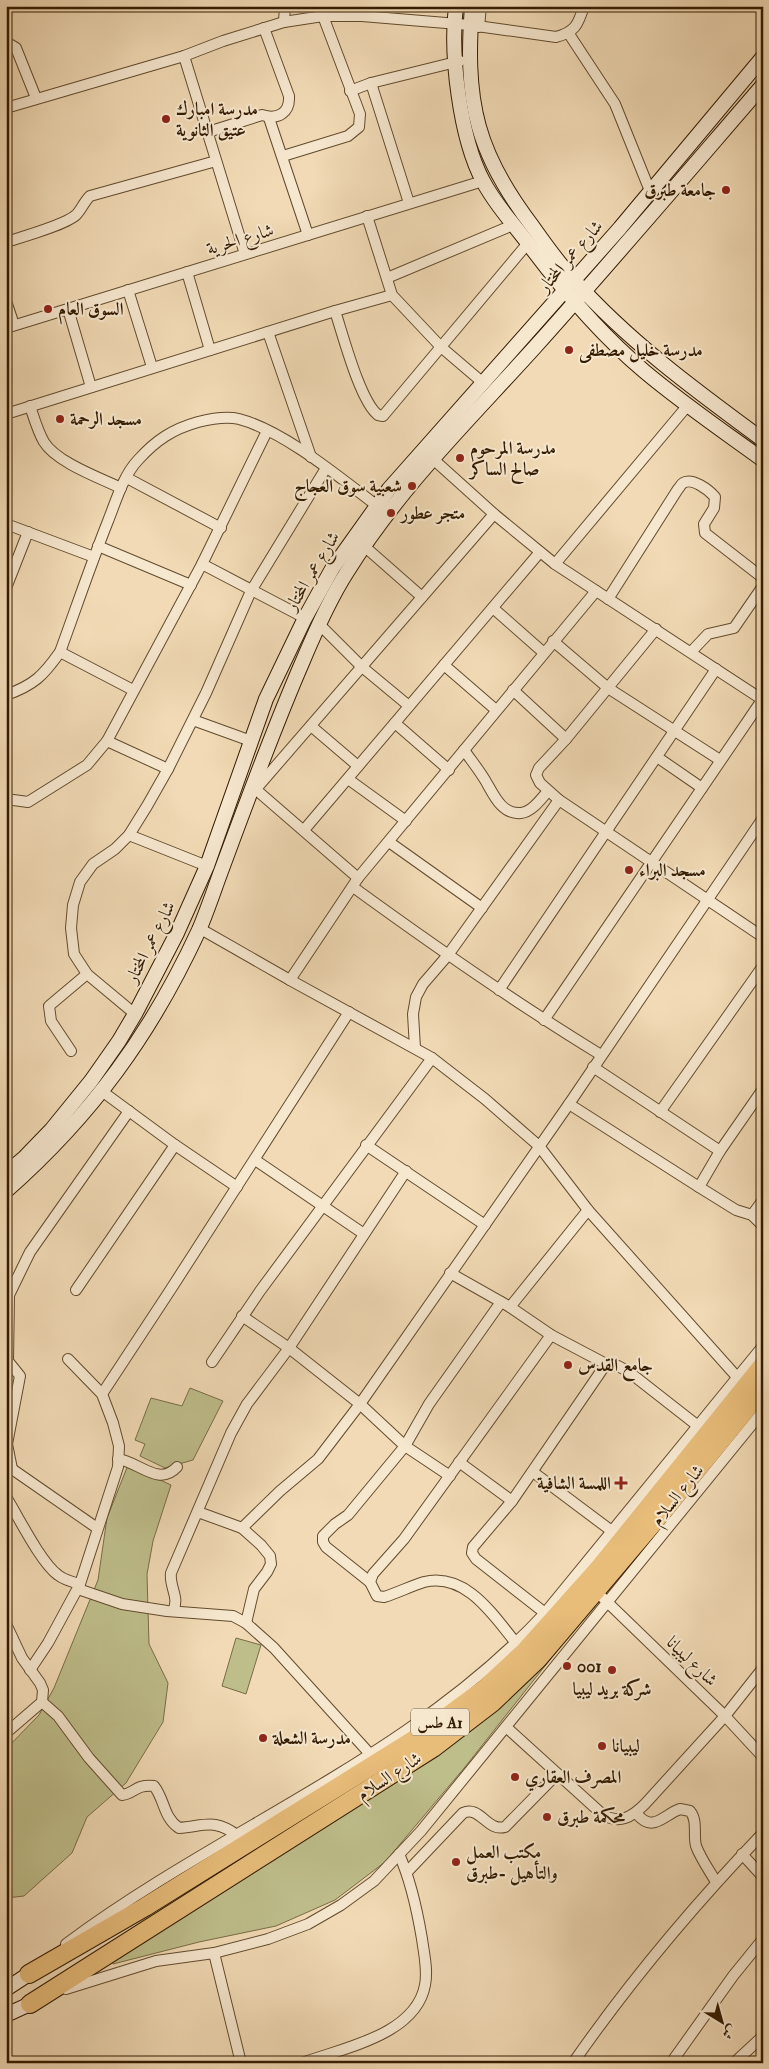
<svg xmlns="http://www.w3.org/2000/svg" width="769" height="2069" viewBox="0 0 769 2069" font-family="'IM FELL Double Pica',Amiri,serif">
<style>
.green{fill:#bebe8b;stroke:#786c46}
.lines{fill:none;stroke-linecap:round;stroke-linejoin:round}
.street-casing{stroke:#624b2d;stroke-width:12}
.secondary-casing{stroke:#331b00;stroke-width:16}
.highway-casing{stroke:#331b00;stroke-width:20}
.street{stroke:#f6e7cf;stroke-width:10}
.secondary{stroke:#f6e7cf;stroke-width:14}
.highway{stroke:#e8bd7a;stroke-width:18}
.poi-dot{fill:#8f2418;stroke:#f6e7cf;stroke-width:2}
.labels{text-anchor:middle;stroke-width:4;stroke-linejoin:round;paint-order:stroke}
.shield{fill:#f6e7cf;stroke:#6e583e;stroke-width:1}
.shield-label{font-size:16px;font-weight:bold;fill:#331b00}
.poi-label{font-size:18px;font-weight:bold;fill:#331b00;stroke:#f6e7cf;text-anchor:start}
.street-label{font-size:18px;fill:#331b00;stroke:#f6e7cf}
</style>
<rect width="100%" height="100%" fill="#f1dab5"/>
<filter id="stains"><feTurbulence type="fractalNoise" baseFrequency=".004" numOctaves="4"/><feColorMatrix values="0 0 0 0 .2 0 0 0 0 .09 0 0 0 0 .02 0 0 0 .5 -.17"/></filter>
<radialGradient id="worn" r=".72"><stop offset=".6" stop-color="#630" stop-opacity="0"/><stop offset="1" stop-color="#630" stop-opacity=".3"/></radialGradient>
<g class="green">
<path d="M190,1388L223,1401L193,1460L165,1468L140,1456L145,1444L135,1440L151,1398L182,1406Z"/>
<path d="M128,1465L171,1485L153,1541L147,1574L149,1644L168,1683L163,1722L126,1783L87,1817L72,1853L24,1896L6,1898V1749L39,1715L54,1688L98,1580L107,1518Z"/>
<path d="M236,1638L261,1645L246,1694L222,1686Z"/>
<path d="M560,1647L465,1767L385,1862L335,1900L276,1926L199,1942L113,1964L111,1954L464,1735Z"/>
</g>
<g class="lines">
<g class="street-casing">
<g id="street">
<path d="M284,22L285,6"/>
<path d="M479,27L481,6"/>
<path d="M569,34L615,104L650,191"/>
<path d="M6,42L16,48L36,98"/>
<path d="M184,56L245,254"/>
<path d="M371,83L409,203"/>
<path d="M350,91L371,83L460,61"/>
<path d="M6,108L184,56L223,41L284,22L323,16H362L470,25L556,37C575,32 578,25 584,6"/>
<path d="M269,118L308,235"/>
<path d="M208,132L262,115C278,120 290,113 289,96L264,28"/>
<path d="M283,156L348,136L359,127L360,114L323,16"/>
<path d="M367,216L392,295L441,347L482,382"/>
<path d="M6,242C22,237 65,225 76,215C81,210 84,202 90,196L216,161"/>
<path d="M187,272L210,350"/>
<path d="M387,278L513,225"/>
<path d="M128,290L152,367"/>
<path d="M6,301L14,325"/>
<path d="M68,309L91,387"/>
<path d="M335,311C343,335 360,401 378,415L383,416L528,243"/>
<path d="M6,328L483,181"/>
<path d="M268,332L311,457"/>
<path d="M30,406C34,418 38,432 44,442C56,462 100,478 121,488"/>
<path d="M6,414L335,311L392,295"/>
<path d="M433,459L494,514L555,564L763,700"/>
<path d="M127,478L221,528"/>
<path d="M6,524L94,557"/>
<path d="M98,546L191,585"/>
<path d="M364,546L422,597"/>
<path d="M202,564L305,618"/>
<path d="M555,564L688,405"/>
<path d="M6,588L28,532"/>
<path d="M608,599L678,489C680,487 681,484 683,483C692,477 709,490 715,497L714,508L704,524L705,533L763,578"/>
<path d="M493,608L544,653"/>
<path d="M319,624L362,667L409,706"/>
<path d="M656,629L566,739L539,768L536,775L540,783L559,800L763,937"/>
<path d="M553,641L608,688L720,760"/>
<path d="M60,652L133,690"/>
<path d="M691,652L708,634L734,628L763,586"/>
<path d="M444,665L496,710"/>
<path d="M513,690L566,739"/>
<path d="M6,695C34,685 43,676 60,652C76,608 91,564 108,521C116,501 123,476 138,460C156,440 173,429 198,422C210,419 226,416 239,419C284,431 339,477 376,505"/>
<path d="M193,720L251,741"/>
<path d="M395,723L449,770"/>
<path d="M311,726L358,766"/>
<path d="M464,750C471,760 479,770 485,780C493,793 501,815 521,813C532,812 541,799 548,791"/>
<path d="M657,757L702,788"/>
<path d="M168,769L107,741L202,564L267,431"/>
<path d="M348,779L406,821"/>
<path d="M253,787L358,878L596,591"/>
<path d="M255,790L494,514"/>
<path d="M6,799L28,802L36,797L87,765L107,741"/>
<path d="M304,830L540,552"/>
<path d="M129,835L207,866"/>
<path d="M389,842L482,908"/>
<path d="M358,878L290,980L432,1058L485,1099L539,1146L588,1210L737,1377"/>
<path d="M353,887C434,946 516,1003 601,1055"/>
<path d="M199,928L290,980"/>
<path d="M499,990L716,669"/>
<path d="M135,1014L87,974L74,954L71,928L73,905L80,882L93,864L115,849L129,835L147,806L168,769L206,693L251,591L326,468"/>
<path d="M544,1020L762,700"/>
<path d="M415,1048L413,1014L416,997L423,984L448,955L559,800"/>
<path d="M71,1051L51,1021L49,1006L87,974"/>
<path d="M593,1067L720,1151"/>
<path d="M103,1092L175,1145L237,1187"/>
<path d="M569,1104L699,1187L736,1210L752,1215L763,1226"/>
<path d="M660,1112L763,966"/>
<path d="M366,1145L485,1225"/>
<path d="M255,1160L364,1234"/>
<path d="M699,1187L720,1151L763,1089"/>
<path d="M752,1215L763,1200"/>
<path d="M450,1273L510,1307L551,1335L606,1364L618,1366L629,1372L698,1426"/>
<path d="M76,1290L175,1145"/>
<path d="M510,1307L588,1210"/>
<path d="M242,1316L289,1348L360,1404L405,1446L450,1476"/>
<path d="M212,1362L260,1291L432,1058"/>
<path d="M102,1394L171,1289L349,1012"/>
<path d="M118,1459C139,1462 159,1487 177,1467"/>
<path d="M459,1462L512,1501"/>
<path d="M12,1469L7,1444L20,1376L8,1361L9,1295L30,1252L129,1111"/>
<path d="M7,1471L12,1469L97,1528"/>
<path d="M533,1472L613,1532"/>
<path d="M6,1497C18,1516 41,1563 58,1575C64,1580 72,1582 80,1584"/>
<path d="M198,1512L242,1528L261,1545L270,1556L271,1564L267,1572L254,1589L246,1623"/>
<path d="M242,1528L280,1491L318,1459L360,1404L569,1104L763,818"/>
<path d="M370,1582L326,1547L323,1542V1536L335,1524L348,1515L405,1446L429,1404L501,1302"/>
<path d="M78,1589L122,1604L167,1611L233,1616L246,1623L274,1648L370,1754"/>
<path d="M602,1597L725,1716L763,1757"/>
<path d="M173,1611C180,1597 169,1587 171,1573L231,1433L247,1404L289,1348L406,1171"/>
<path d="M545,1613L476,1559L472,1553L473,1547L512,1501L606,1364"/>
<path d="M6,1624L22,1658L40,1683L43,1690L42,1702L6,1733"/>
<path d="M516,1643C493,1615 466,1572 424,1582C411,1586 397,1593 384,1597L377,1596L370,1582L373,1574L404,1539L551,1335"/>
<path d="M30,1670L48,1643L80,1584L118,1467L119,1446L113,1423L102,1394L68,1359"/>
<path d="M42,1702L58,1716L89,1758L122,1795C134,1794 135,1784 154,1786C165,1800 163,1817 179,1828C205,1826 215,1818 238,1836"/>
<path d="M506,1727L602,1814C619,1825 632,1817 645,1804L725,1716L763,1668"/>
<path d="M636,1813C653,1834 663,1815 680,1809L690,1811C698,1821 693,1834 696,1846C701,1859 709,1870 716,1882"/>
<path d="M742,1854L763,1877"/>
<path d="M407,1872L463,1813C480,1805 487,1832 505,1827L557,1774"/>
<path d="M66,1944C221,1828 411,1758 545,1613L763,1346"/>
<path d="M214,1953L241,2063"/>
<path d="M66,1989L156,1961L214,1953L268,1939L308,1924L341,1905L374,1881L421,1831L763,1411"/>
<path d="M302,2063C343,2048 416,2035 425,1985C428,1970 424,1954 422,1939C417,1909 411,1881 399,1854"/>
<path d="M573,2063C630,1981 694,1905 763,1833"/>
<path d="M671,2063L733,1976L763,1939"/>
<path d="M734,2063L763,2036"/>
</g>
</g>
<g class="secondary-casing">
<g id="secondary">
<path d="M456,6C450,54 460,138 483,181C494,203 512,222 527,242C562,289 599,333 644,371C682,403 723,431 763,460"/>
<path d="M472,6C469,46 468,88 479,127C489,163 510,197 533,227C545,244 558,262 572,278C628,341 695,390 763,440"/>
<path d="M6,1173L23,1159L52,1129L91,1081L119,1041L135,1014L177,933L207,866L266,699L305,618L332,569L389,489L620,228L763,57"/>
<path d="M6,1191C92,1115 151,1034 199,930C208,909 215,887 223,866C248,798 273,730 302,663C315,632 329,600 347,572C399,488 469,420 535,347C612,261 687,173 763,85"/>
<path d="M6,1989L29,1974"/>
<path d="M6,2015L30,2004"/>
</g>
</g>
<g class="highway-casing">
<g id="highway">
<path d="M29,1974L145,1907L423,1734L483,1690L525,1651L600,1567L763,1365"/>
<path d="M30,2004L433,1748L493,1702L538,1659L666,1508L763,1389"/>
</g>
</g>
<use href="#street" class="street"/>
<use href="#secondary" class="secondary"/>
<use href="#highway" class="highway"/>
</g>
<g class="poi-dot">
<circle cx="166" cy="119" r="5"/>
<circle cx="726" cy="190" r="5"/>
<circle cx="48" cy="309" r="5"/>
<circle cx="569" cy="350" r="5"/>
<circle cx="60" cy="419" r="5"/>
<circle cx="460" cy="458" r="5"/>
<circle cx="412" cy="486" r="5"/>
<circle cx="391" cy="513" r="5"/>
<circle cx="629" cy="870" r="5"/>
<circle cx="568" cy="1365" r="5"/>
<path d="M618.5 1475.5h5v5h5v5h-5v5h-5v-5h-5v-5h5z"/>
<circle cx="567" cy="1666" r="5"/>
<circle cx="612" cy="1670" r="5"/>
<circle cx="263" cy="1738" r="5"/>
<circle cx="602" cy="1746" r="5"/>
<circle cx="515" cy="1777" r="5"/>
<circle cx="547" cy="1817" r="5"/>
<circle cx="456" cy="1862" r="5"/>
</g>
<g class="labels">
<rect class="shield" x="411" y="1708.5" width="58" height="27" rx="4"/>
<g class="shield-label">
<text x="440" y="1728">طس A1</text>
</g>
<g class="poi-label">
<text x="176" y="115">مدرسة امبارك<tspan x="176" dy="21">عتيق الثانوية</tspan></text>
<text x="716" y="196" text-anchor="end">جامعة طبرق</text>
<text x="58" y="315">السوق العام</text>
<text x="579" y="356">مدرسة خليل مصطفى</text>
<text x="70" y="425">مسجد الرحمة</text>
<text x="470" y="454">مدرسة المرحوم<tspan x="470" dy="21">صالح الساكر</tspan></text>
<text x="402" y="492" text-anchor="end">شعبية سوق العجاج</text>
<text x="401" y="519">متجر عطور</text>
<text x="639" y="876">مسجد البراء</text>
<text x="578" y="1371">جامع القدس</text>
<text x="611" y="1489" text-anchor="end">اللمسة الشافية</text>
<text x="577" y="1672">001</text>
<text x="612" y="1695" text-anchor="middle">شركة بريد ليبيا</text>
<text x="273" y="1744">مدرسة الشعلة</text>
<text x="612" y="1752">ليبيانا</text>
<text x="525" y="1783">المصرف العقاري</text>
<text x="557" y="1823">محكمة طبرق</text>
<text x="466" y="1858">مكتب العمل<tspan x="466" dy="21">والتأهيل -طبرق</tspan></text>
</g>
<g class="street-label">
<text transform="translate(240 239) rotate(-17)" y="6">شارع الحرية</text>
<text transform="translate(570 256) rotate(-49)" y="6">شارع عمر المختار</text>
<text transform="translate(312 571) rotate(-59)" y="6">شارع عمر المختار</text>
<text transform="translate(150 942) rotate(-63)" y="6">شارع عمر المختار</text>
<text transform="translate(677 1495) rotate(-51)" y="6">شارع السلام</text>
<text transform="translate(692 1661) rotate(44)" y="6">شارع ليبيانا</text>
<text transform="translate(389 1776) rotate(-33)" y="6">شارع السلام</text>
</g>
</g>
<rect width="769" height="2069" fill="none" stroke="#f1dab5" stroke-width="25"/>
<rect x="8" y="8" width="754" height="2054" fill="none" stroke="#331b00" stroke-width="2.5"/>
<rect x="12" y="12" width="744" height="2044" fill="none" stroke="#331b00"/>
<g transform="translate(722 2022) rotate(143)" stroke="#f6e7cf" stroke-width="4" paint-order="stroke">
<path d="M0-4L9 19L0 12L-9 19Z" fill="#331b00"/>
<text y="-8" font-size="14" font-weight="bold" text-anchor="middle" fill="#331b00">ش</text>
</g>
<rect width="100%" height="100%" filter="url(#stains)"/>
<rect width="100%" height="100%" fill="url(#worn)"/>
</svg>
